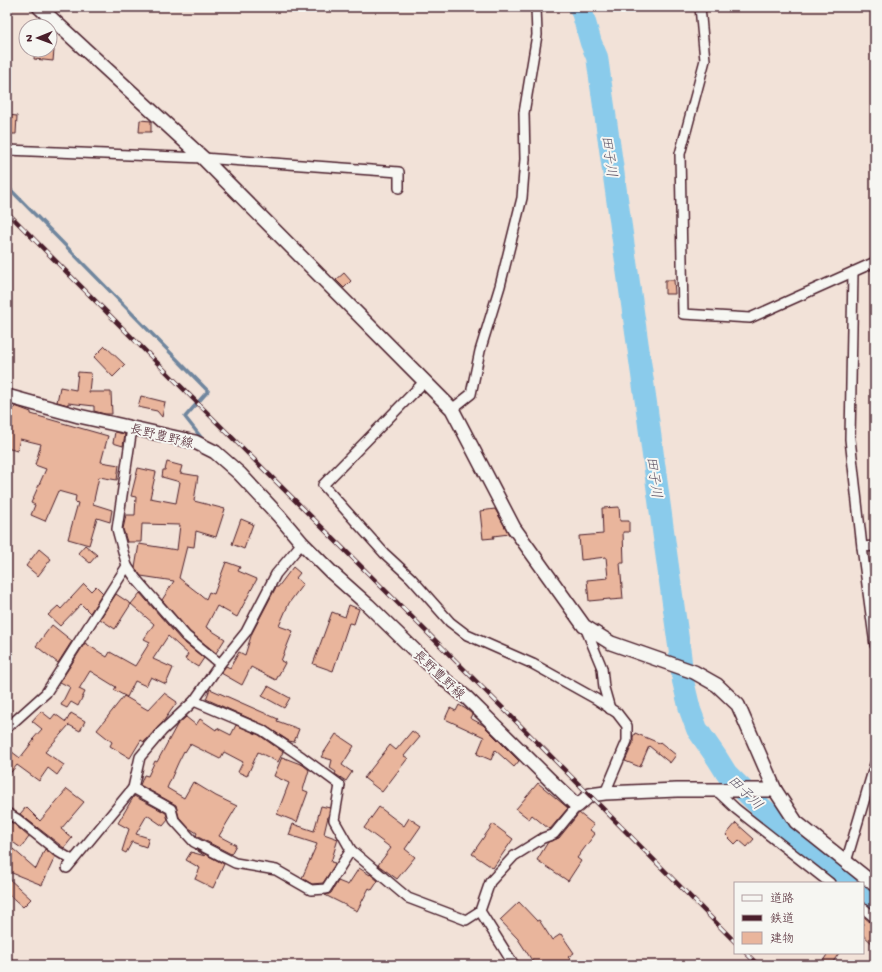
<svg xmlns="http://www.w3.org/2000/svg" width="882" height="972" viewBox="0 0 882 972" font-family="'Gochi Hand','Klee One',sans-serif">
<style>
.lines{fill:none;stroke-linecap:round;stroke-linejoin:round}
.stream{stroke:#70869e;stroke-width:3.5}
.river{stroke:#8acbeb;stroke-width:22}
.building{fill:#e9b59c;stroke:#4a1f2b}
.street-casing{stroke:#4a1f2b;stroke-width:12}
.secondary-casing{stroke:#4a1f2b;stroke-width:16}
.street{stroke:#f6f6f2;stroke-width:9}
.secondary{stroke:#f6f6f2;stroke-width:13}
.rail-casing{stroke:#4a1f2b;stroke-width:4.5}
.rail{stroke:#f6f6f2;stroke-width:3;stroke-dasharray:9;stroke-linecap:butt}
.labels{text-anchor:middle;stroke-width:4;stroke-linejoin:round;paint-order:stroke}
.street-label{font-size:13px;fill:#4a1f2b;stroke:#f6f6f2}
.water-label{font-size:14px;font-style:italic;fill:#5d5365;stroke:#f6f6f2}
</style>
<rect width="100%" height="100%" fill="#f2e2d8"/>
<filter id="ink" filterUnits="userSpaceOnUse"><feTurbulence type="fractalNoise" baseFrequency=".025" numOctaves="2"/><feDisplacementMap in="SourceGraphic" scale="8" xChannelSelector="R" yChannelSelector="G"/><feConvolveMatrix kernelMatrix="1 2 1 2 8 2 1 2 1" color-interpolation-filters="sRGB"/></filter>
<g filter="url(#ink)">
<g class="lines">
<path class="stream" d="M7,186L208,391L185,417L204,441"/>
<g class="river">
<path d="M579,7L582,12L591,43L597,57L646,403L665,545L680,653L683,681L690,710L697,729L717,758L727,774L762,808L853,883"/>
<path d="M863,891L875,901"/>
</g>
</g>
<g class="building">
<path d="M35,50H54L53,61L34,59Z"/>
<path d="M8,115L17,116L16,134H7Z"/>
<path d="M140,120L151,121V132H139Z"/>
<path d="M344,273L351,281L344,288L336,280Z"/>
<path d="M665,280H674L675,294H665Z"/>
<path d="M105,346L125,365L113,377L94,357Z"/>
<path d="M78,372L91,373L89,392H111L112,414H105L94,411V406L68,403V405L57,402L60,387L76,390Z"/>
<path d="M141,396L165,402L162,417L157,411L138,407Z"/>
<path d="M15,406L31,412V414L108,436L101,462L119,465L117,480L99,477L93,504L112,510L110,522L97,518L89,545L68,539L78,503L75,502L76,496L58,491L45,521L31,515L35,505L31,503L46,469L35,465L41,444L20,439L17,451L7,448V419L9,420Z"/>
<path d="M115,432L125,434L123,446L113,443Z"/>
<path d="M167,462L182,466L180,473L198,476L194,501L225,509L216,537L196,531L194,547L187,546L179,578L206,599L209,592L214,594L226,562L240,567L238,571L257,579L237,617L217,606L206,627L225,639L216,653L190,632L162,600L174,581L141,576L135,568L139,544L177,550L180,525L142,524L141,542H127L123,529L126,515H135L136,497L131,496L138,468L156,472L150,498L176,503L180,482L162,477L163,470H165Z"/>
<path d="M619,507L620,521H629V532H623L624,563H620L623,599L610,600V599L589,601L587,580L608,578L606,557L581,560L579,536L603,534L602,508Z"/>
<path d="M495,509L509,534L493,536L494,538L483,539L480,511Z"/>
<path d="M241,519L253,524L244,549L232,544Z"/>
<path d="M85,545L97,555L90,563L78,553Z"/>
<path d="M39,549L51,559L38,576L26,566Z"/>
<path d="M293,567L300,573L296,578L303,584L289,603L279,626L293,631L281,661L285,663L276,680L251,667L242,685L221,673L226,666L230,668L239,652L245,655L252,633L276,587H278Z"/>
<path d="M84,584L91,591L96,586L103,593L90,613L81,604L60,626L48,615L58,606L61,609Z"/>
<path d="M140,593L181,640L204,658L198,667L185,659L188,654L168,636L153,659L173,668L166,684L151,677L146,686L135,681L127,697L114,690L116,687L90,671L79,689L85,692L78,706L71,702L67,708L61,705L70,687L60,682L85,643L107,657L110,652L135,666L150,642L144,639L154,624L131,604Z"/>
<path d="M116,594L131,604L115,629L100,619Z"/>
<path d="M349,605L359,609L354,624L349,623L333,671L313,664L332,612L345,617Z"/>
<path d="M52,625L72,641L58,663L36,646Z"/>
<path d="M268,686L290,698L284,708L262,696Z"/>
<path d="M210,689L278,719L277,721L299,729L294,742L289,741L264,725L206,699Z"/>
<path d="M164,693L177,702L163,722L144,742L141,740L130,758L110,746L112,742L97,730L124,696L148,710Z"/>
<path d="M459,705L466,709L472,714L470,718L483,725L519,761L514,767L495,750L491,760L477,754L484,737L445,719L450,708L456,711Z"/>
<path d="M41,711L51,719L55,714L66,722L71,713L85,721L80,731L69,725L45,752L64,765L57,775L48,768L39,781L17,765L7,777V748L20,758L34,740L33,739L42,729L32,721Z"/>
<path d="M186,717L196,725L200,719L216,730L217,728L231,735L236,725L259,735L283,752L278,762L258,752L247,776L238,772L243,762L224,752L220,759L190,744L185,752L184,751L178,763L167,788L184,798L193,782L216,796L237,806L219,836L236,845L231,854L198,837L196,835L197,833L189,828L179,817L176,805L140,785L144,775L148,776L155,761L157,762L177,725Z"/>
<path d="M412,731L420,737L404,756L408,758L382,792L364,778L390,745L396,750Z"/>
<path d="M635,733L659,743L660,742L676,755L670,763L649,746L640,767L625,761L633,743V737Z"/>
<path d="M336,734L354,746L342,765L352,772L346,781L335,774L336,772L330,768L332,760L321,757Z"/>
<path d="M282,757L303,765L309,770L303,790L308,792L297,822L277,814L289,783L274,776Z"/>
<path d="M538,783L568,808L550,829H549L532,815L529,819L516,809Z"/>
<path d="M67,789L84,802L61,829L72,838L64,848L20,814L26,807L40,821Z"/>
<path d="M134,796L166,813L168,820L163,826L147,815L136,834L149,838L146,847L132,842L126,853L122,851L129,829L118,823Z"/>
<path d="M321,806L330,808L324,834L338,839L331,862L335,863L334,866L323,883L312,884L302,878L317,844L289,835L293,824L314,831Z"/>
<path d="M379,807L404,826L409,818L421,826L405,849L415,857L397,879L378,865L391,848L364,828Z"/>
<path d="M579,813L594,825L590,830L595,834L577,858L581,861L568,881L537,860L548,842L559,838Z"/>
<path d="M7,820L14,824L29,837L21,848L7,838Z"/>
<path d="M736,823L754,839L747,847L739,840L735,844L726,835Z"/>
<path d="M493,824L513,839L493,868L472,854Z"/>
<path d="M13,849L36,869L45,849L55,857L42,885L7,871V856Z"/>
<path d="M195,849L224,864L213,888L195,879L200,868L186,860L191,852L205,856Z"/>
<path d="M359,868L370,875V874L378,881L372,890L369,888L357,911L325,895L329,894L331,893L338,881L348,885Z"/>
<path d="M7,877L31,899L23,907L7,893Z"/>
<path d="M519,902L537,921L539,920L552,940L561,934L574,953L568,957L575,965H535L518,939L500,920Z"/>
<path d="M863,916L871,923L875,924V946L863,935Z"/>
<path d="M828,953H839L831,965H830L823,961Z"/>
</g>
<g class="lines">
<g class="street-casing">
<g id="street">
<path d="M700,7L705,60L680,154L683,314L750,318L875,262"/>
<path d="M7,150L203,158L399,172V188"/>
<path d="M853,272L850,439L862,547L875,645"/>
<path d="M424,382L323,485L384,553L411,578L450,622L467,635L533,664L596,699L617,713L627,726V741L605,793"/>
<path d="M452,409L471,394L480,351L500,286L522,198L525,159L524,113L537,35L536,7"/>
<path d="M862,547L875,546"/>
<path d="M127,566L136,579L186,636L220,664"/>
<path d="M585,627L602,668L604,688L610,709"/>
<path d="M194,701L262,730L302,757L340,785L334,820L351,850L408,898L466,920L480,911"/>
<path d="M7,728L46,693L127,566L117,529L132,428"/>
<path d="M133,788L171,809L174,820L194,842L235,863L276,870L311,890L326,889L351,850"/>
<path d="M717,791L736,809L830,883"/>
<path d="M7,813L17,819L57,851L72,860"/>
<path d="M846,862L875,764"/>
<path d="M67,868L133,788L140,757L162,731L194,701L220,664L246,632L276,574L302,543"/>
<path d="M863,908L875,918"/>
<path d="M514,965L480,911L490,882L514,856L543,838L554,834L577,806"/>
</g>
</g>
<g class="secondary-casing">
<g id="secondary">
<path d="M39,7L203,158L452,409L514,528L584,626L611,643L694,672L717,685L738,705L775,790"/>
<path d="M7,396L79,416L195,442L215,452L240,474L279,516L302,543L331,572L368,605L445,680L467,698L549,779L577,806L590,795L605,793L677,790H775L796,822L875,885"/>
</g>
</g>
<use href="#street" class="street"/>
<use href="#secondary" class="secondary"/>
<g class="rail-casing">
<g id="rail">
<path d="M7,212C249,456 494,697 735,942"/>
<path d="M746,953L758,965"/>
</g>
</g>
<use href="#rail" class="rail"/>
</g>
</g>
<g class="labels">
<g class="street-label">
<text transform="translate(162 435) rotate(14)" y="5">長野豊野線</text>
<text transform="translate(440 674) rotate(43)" y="5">長野豊野線</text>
</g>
<g class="water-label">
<text transform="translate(610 156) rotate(82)" y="5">田子川</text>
<text transform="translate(655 477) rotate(82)" y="5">田子川</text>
<text transform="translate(746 792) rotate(45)" y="5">田子川</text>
</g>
</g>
<rect width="882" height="972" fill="none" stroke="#f6f6f2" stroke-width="24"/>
<rect x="12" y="12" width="858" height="948" fill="none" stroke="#4a1f2b" stroke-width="1.5" filter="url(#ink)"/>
<rect x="734" y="882" width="130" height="72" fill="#f6f6f2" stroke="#b1a0a2"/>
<rect x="742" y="895" width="20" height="6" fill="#f6f6f2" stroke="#b1a0a2"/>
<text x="770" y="902" font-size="12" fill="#4a1f2b">道路</text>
<rect x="742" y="915" width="20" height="6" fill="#4a1f2b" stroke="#b1a0a2"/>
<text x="770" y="922" font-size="12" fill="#4a1f2b">鉄道</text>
<rect x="742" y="932" width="20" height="12" fill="#e9b59c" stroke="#b1a0a2"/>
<text x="770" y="942" font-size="12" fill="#4a1f2b">建物</text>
<g transform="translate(38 38) rotate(269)"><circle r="19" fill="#f6f6f2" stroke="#b1a0a2"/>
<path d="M0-3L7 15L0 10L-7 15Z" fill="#4a1f2b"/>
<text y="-6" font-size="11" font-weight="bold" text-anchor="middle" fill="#4a1f2b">N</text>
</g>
</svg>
